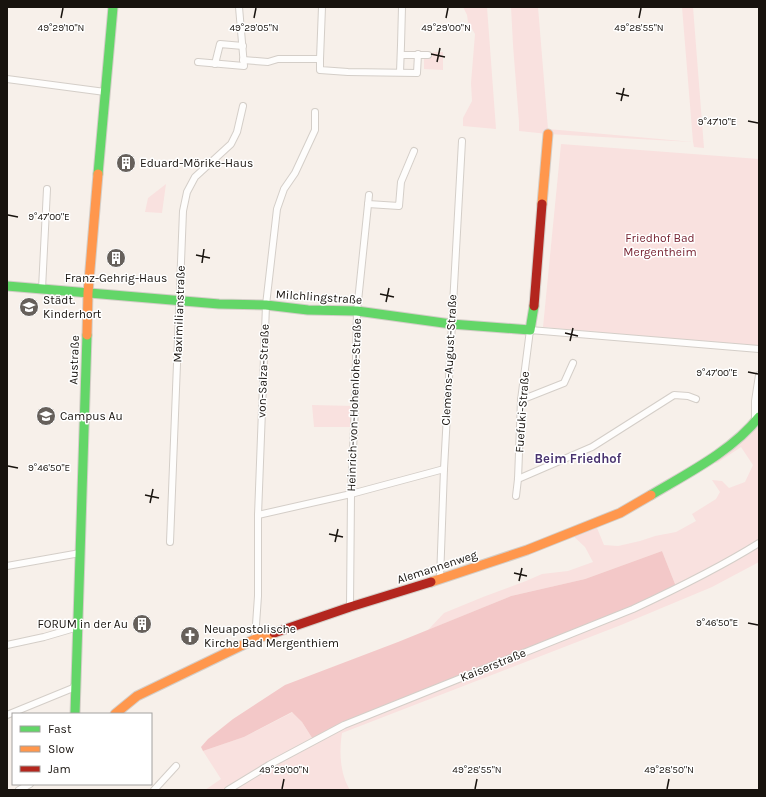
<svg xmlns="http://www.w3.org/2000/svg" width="766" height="797" viewBox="0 0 766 797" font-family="Karla,sans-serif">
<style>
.green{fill:#f9e1df}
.forest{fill:#f3c8c8}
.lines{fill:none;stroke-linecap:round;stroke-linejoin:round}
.street-casing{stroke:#d4cec8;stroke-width:8}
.fast-casing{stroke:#d4cec8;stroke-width:11}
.slow-casing{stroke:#d4cec8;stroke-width:11}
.jam-casing{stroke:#d4cec8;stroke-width:11}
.street{stroke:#fefdfc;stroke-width:6}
.fast{stroke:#63d668;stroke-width:9}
.slow{stroke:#ff974d;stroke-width:9}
.jam{stroke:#b3261e;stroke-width:9}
.ticks{fill:none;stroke:#18130e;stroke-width:1.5}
.labels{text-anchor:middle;stroke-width:3;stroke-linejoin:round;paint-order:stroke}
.poi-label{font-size:12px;fill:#18130e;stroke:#fff;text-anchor:start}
.park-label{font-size:12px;fill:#772433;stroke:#fff}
.street-label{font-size:12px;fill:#18130e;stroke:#fff}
.neighbourhood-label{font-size:13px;font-weight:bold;fill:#49336f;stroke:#fff}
.ticks-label{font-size:10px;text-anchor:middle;fill:#18130e;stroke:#fff;stroke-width:3;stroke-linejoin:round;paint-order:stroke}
</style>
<rect width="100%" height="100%" fill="#f7f0ea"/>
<g class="green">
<path d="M463,7H487L496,129L463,126V118L472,101L471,83L475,34L468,22L467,15Z"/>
<path d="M511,7H538L548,129L693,142L682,7H693L704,148L694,147L693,142L548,134L519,131V122L513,45Z"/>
<path d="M435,52H443V70L424,69V54L428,55Z"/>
<path d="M561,144L759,159V347L543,327Z"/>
<path d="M166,184L162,213L145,212L148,198Z"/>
<path d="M759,375V562L712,587L621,625L342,733C339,752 340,774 350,790H205L221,779L203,751L244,737L293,712L302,722L314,741L328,733L677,589L662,551L585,579L511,596L428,630L444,613L483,597L526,581L542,574L568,571L593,562L585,547L570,533L595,523L604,545L618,546L640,541L655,536L676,532L696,521L692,514L716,499L720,492L712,480L722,481L729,488L745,482L753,465L741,447L717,463L709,461L755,422Z"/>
<path d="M312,405L355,406L354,427H314Z"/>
</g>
<path class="forest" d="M662,551L677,589L344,725L314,741L302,722L292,712L244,737L203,751L201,747L208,739L233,719L285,685L398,642L511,596L585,579Z"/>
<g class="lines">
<g class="street-casing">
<g id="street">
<path d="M401,55H428"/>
<path d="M320,59L322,7"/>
<path d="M243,60L268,62L278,59H320V70L348,72L417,73L418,54"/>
<path d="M198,62L244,66L239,7"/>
<path d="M215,64L220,44L243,46"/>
<path d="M400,72L401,45L402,7"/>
<path d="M7,79L105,92"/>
<path d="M368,204L399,206L401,182L414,151"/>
<path d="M42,289L47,189"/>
<path d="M521,400L564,383L573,363"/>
<path d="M755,422V401L759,375"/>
<path d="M518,479L592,447L674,395L688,396L696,399"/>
<path d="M516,496L518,479L521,400L530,330L759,349"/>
<path d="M258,515L351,494L444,469"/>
<path d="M170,542L183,211L187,192L195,177L231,144L237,132L243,106"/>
<path d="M7,566L80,553"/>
<path d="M440,579L444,469L462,141"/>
<path d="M350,607L351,494L355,406L357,311L369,195"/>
<path d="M255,639L258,596V515L266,305L277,209L284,189L295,173L315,130V112"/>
<path d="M7,645L44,637L78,627"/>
<path d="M7,715L73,688L75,684"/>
<path d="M19,790L30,784"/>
<path d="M154,790L176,766"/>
<path d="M228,790L269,765L344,725L633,609C676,589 719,568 759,543"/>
</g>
</g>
<g class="fast-casing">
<g id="fast">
<path d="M98,174L113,7"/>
<path d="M7,286L219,304L266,305L308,310L357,311L451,324L530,330L534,306"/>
<path d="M651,495C688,473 732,451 759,417"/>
<path d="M75,714L87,335"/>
</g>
</g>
<g class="slow-casing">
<g id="slow">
<path d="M542,204L548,134"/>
<path d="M87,335L88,293L98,174"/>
<path d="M431,582L527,550L620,513L651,495"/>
<path d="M115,714L137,696L255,639L274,633"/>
</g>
</g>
<g class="jam-casing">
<g id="jam">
<path d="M534,306L542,204"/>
<path d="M274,633L350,607L431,582"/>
</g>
</g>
<use href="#street" class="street"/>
<use href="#fast" class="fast"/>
<use href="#slow" class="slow"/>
<use href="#jam" class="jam"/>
</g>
<path class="ticks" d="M61,18L63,8M254,18L256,8M446,18L448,8M639,18L641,8M431,54L445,57M437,62L440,48M616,93L629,96M621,101L624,88M748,121L758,123M8,215L18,217M196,255L210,258M202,263L204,249M380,294L394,297M386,302L389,288M565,333L578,336M570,341L573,328M748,372L758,374M8,466L18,468M145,495L159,498M150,503L153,489M329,534L343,537M335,542L338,529M514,573L527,576M519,581L522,568M748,623L758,625M282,789L284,779M475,789L477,779M667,789L669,779"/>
<defs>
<g id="building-disc" transform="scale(1)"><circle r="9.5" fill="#66605b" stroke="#fff"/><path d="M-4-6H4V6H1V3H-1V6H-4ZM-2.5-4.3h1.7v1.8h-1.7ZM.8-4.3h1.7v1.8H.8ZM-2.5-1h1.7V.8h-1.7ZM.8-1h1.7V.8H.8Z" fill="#fff"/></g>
<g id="school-disc" transform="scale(1)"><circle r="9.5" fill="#66605b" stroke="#fff"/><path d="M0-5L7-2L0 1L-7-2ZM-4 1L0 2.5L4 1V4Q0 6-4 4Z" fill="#fff"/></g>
<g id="church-disc" transform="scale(1)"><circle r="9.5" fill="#66605b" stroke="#fff"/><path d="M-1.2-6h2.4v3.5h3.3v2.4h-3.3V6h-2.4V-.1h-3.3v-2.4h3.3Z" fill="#fff"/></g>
</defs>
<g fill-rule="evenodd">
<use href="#building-disc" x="126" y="163"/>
<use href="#building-disc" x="116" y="258"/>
<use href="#school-disc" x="29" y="307"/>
<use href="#school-disc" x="46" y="416"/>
<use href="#building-disc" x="142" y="624"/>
<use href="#church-disc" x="190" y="636"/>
</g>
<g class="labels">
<g class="poi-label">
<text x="140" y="167">Eduard-Mörike-Haus</text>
<text x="116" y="282" text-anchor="middle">Franz-Gehrig-Haus</text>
<text x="43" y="304">Städt.<tspan x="43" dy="14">Kinderhort</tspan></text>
<text x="60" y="420">Campus Au</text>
<text x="128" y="628" text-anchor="end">FORUM in der Au</text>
<text x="204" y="633">Neuapostolische<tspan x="204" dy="14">Kirche Bad Mergenthiem</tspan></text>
</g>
<g class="park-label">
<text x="660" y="242">Friedhof Bad<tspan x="660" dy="14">Mergentheim</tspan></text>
</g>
<g class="street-label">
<text transform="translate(319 297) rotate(4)" y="4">Milchlingstraße</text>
<text transform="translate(179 314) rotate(-88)" y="4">Maximilianstraße</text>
<text transform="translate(74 360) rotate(-88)" y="4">Austraße</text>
<text transform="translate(449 360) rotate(-87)" y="4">Clemens-August-Straße</text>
<text transform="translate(263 371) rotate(-88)" y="4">von-Salza-Straße</text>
<text transform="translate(354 405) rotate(-88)" y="4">Heinrich-von-Hohenlohe-Straße</text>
<text transform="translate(522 412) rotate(-86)" y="4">Fuefuki-Straße</text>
<text transform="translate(437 567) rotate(-18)" y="4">Alemannenweg</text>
<text transform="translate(493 665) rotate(-22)" y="4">Kaiserstraße</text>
</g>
<g class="neighbourhood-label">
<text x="578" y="463">Beim Friedhof</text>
</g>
</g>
<g class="ticks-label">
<text x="61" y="31">49°29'10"N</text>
<text x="254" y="31">49°29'05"N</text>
<text x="446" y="31">49°29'00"N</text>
<text x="639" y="31">49°28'55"N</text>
<text x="717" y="125">9°47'10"E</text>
<text x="49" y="220">9°47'00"E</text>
<text x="717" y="376">9°47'00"E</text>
<text x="49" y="471">9°46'50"E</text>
<text x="717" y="626">9°46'50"E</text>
<text x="284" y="773">49°29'00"N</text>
<text x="477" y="773">49°28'55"N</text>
<text x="669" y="773">49°28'50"N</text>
</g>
<rect width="766" height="797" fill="none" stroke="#18130e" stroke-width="16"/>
<rect x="12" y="713" width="140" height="72" fill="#ffffff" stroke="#a3a19f"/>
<rect x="20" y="726" width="20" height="6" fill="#63d668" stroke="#a3a19f"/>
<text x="48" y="733" font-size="12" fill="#18130e">Fast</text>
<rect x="20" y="746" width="20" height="6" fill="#ff974d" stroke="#a3a19f"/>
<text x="48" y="753" font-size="12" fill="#18130e">Slow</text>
<rect x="20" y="766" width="20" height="6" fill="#b3261e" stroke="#a3a19f"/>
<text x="48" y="773" font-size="12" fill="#18130e">Jam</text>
</svg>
